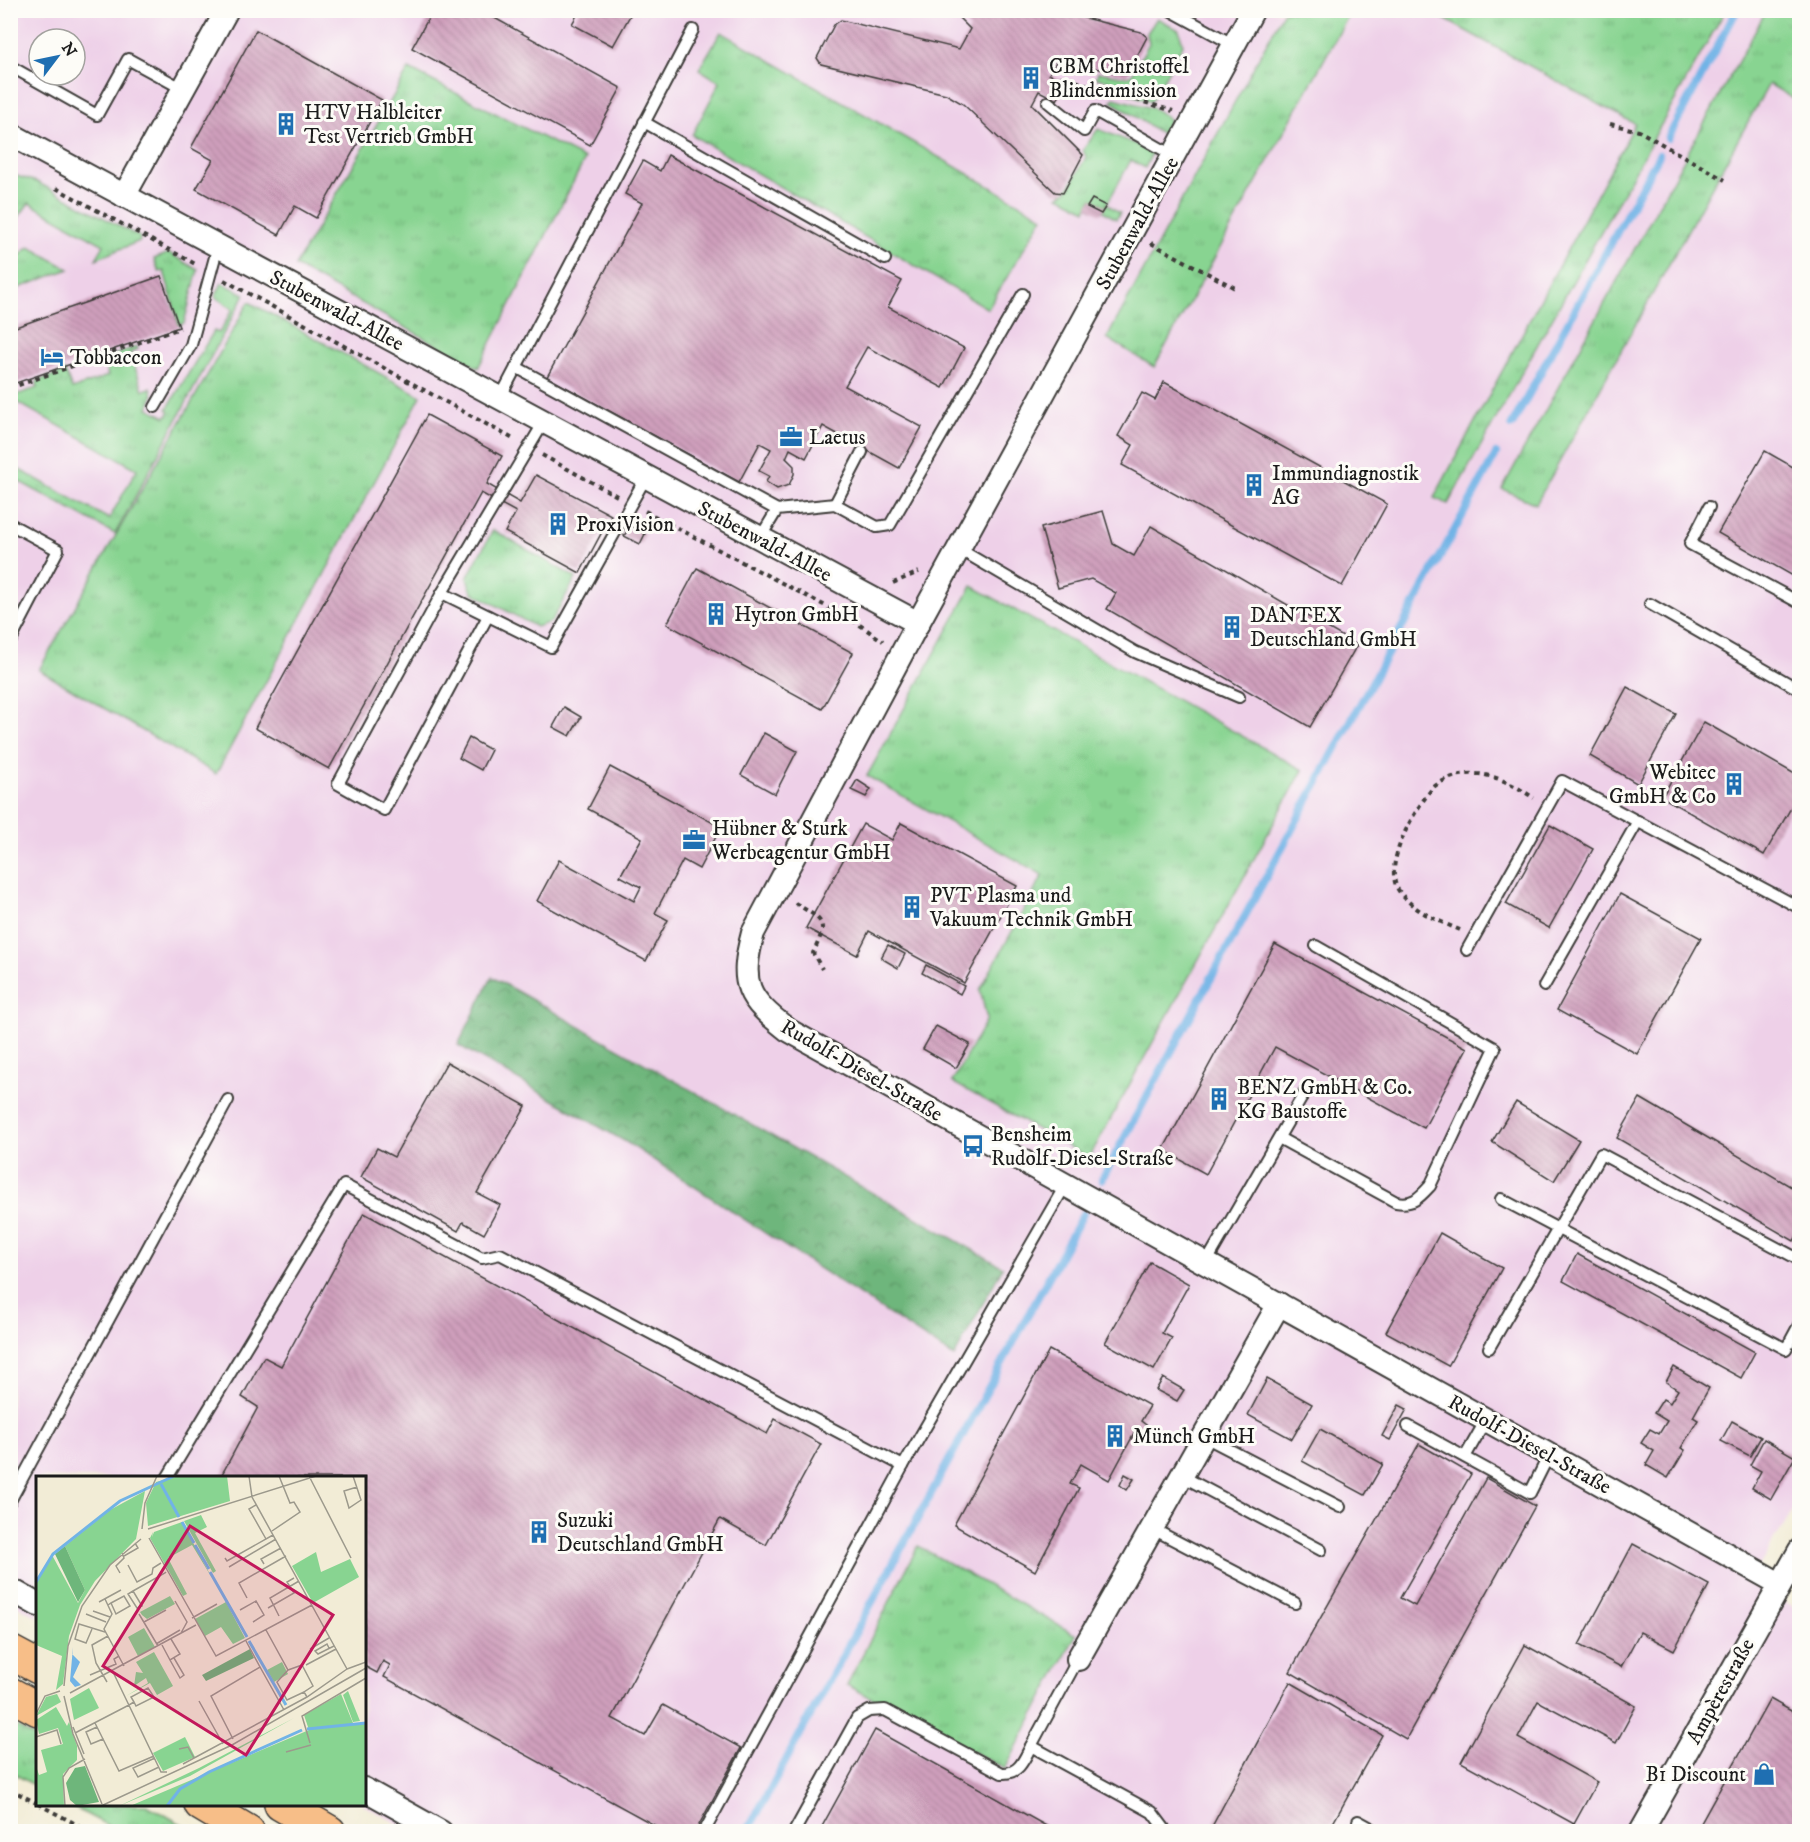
<svg xmlns="http://www.w3.org/2000/svg" width="1810" height="1842" viewBox="0 0 1810 1842" font-family="'IM FELL DW Pica',serif">
<style>
.built{fill:#eed0e8;fill-rule:evenodd}
.grass{fill:url(#grass-tufts);stroke:#527856;stroke-width:1.5}
.forest{fill:url(#forest-crowns);stroke:#45694c;stroke-width:1.5}
.lines{fill:none;stroke-linecap:round;stroke-linejoin:round}
.stream{stroke:#71b3e6;stroke-width:8}
.building{fill:url(#building-back-hatch)}
.lane-casing{stroke:#3c3b38;stroke-width:14}
.street-casing{stroke:#3c3b38;stroke-width:26}
.highway-casing{stroke:#3c3b38;stroke-width:36}
.path{stroke:#3c3b38;stroke-width:4;stroke-dasharray:4.5 4.5;stroke-linecap:butt}
.lane{stroke:#fff;stroke-width:10}
.street{stroke:#fff;stroke-width:22}
.highway{stroke:#f7be88;stroke-width:33}
.labels{text-anchor:middle;stroke-width:6;stroke-linejoin:round;paint-order:stroke}
.poi-label{font-size:21px;fill:#1c1c1c;stroke:#fdfcf7;text-anchor:start}
.street-label{font-size:21px;fill:#1c1c1c;stroke:#fdfcf7}
.inset-river{fill:none;stroke:#71b3e6;stroke-width:3}
.inset-road{fill:none;stroke:#9c998c;stroke-width:1.5}
.view{fill:#c2185b;fill-opacity:0.15;stroke:#c2185b;stroke-width:3}
.inset-edge{fill:none;stroke:#1c1c1c;stroke-width:3}
</style>
<defs>
<pattern id="grass-tufts" width="24" height="20" patternUnits="userSpaceOnUse" patternTransform="scale(1.5)"><rect width="24" height="20" fill="#88d491"/><path d="M3 7l-1-3M5 7V3M7 7l1-3M15 17l-1-3M17 17v-4M19 17l1-3" fill="none" stroke="#75b57c"/></pattern>
<pattern id="forest-crowns" width="20" height="18" patternUnits="userSpaceOnUse" patternTransform="scale(1.5)"><rect width="20" height="18" fill="#6eb67b"/><path d="M2 6a3 3 0 1 1 6 0M12 15a3 3 0 1 1 6 0" fill="none" stroke="#5a9364"/></pattern>
<pattern id="building-back-hatch" width="6" height="6" patternUnits="userSpaceOnUse" patternTransform="scale(1.5)"><rect width="6" height="6" fill="#cf9fbc"/><path d="M-1 5l2 2M0 0l6 6M5-1l2 2" fill="none" stroke="#b188a1"/></pattern>
</defs>
<rect width="100%" height="100%" fill="#fdfcf7"/>
<filter id="ink" filterUnits="userSpaceOnUse"><feTurbulence type="fractalNoise" baseFrequency=".0167" numOctaves="2"/><feDisplacementMap in="SourceGraphic" scale="12" xChannelSelector="R" yChannelSelector="G"/><feConvolveMatrix kernelMatrix="1 2 1 2 8 2 1 2 1" color-interpolation-filters="sRGB"/></filter>
<filter id="wash" filterUnits="userSpaceOnUse"><feTurbulence type="fractalNoise" baseFrequency=".008" numOctaves="4" result="noise"/><feDisplacementMap in="SourceGraphic" scale="24" xChannelSelector="R" yChannelSelector="G"/><feGaussianBlur stdDeviation="1.35" result="paint"/><feColorMatrix in="noise" values="0 0 0 0 0 0 0 0 0 0 0 0 0 0 0 0 0 1.4 0 .05"/><feComposite in="paint" operator="in"/></filter>
<g filter="url(#wash)">
<rect width="100%" height="100%" fill="#f2ecd6"/>
<path class="built" d="M11,11H1799L1800,1498L1749,1583L1799,1610V1831H411L363,1805L364,1478H38L37,1617L11,1602ZM39,39H75V75H39Z"/>
<g class="grass">
<path d="M1284,11H1351L1154,367L1107,338Z"/>
<path d="M1430,11H1725L1448,504L1434,498L1635,124Z"/>
<path d="M1766,11H1799V102L1769,84L1536,504L1502,489Z"/>
<path d="M1157,18L1179,30L1183,45L1151,102L1118,90L1120,83L1096,78L1098,72L1127,77L1132,74L1149,43L1147,33Z"/>
<path d="M721,32L1043,217L988,309L692,135L720,82L699,69Z"/>
<path d="M409,69L585,159L478,368L295,266Z"/>
<path d="M1114,98L1155,109L1170,120L1162,134L1111,101Z"/>
<path d="M1098,129L1153,151L1145,168L1131,160L1107,204L1120,213L1116,219L1103,211L1105,206L1092,199L1086,210L1059,196L1067,191L1086,157L1083,150Z"/>
<path d="M10,174L37,182L140,237V241L96,259L104,245L29,203L18,218L11,214Z"/>
<path d="M30,247L69,269L11,291C10,274 14,256 30,247Z"/>
<path d="M169,253L198,270L184,323L179,325L164,271L159,272L154,259Z"/>
<path d="M222,283L245,294L115,534L11,477V465L109,519L137,469L11,399L10,397L37,388V381L65,371L72,389L108,376L104,359L137,346L138,349L130,353L143,390L151,388L153,396L148,408L166,417L170,411L167,409L214,331L219,333L233,309L215,297Z"/>
<path d="M249,302L421,396L216,774L39,670Z"/>
<path d="M493,530L576,578L551,622L536,627L472,592L467,578Z"/>
<path d="M972,586L1303,770L1089,1158L952,1082L987,1019L980,990L1043,875L867,776Z"/>
<path d="M918,1546L1076,1635L1005,1769L847,1685Z"/>
<path d="M11,1723L37,1739V1787L11,1772Z"/>
<path d="M69,1805H147L194,1831H118Z"/>
</g>
<path class="forest" d="M492,977L1003,1267L954,1357L631,1145L458,1045Z"/>
<g class="lines">
<g class="stream">
<path d="M1668,138L1737,10"/>
<path d="M1512,425L1659,155"/>
<path d="M1102,1179L1496,454"/>
<path d="M747,1832L1083,1214"/>
</g>
</g>
<g id="blocks">
<g class="building">
<path d="M433,10H480L621,88L590,145L412,48Z"/>
<path d="M580,10H633L613,46L572,24Z"/>
<path d="M951,10H1052L1141,32L1147,37L1127,75L1057,60L1049,74L1067,83L1057,100L1039,91L1032,104L1083,155L1063,193L1055,192L963,104L946,94L821,64L817,58L834,25L841,20L959,49L970,29Z"/>
<path d="M256,30L382,100L316,218L295,206L279,235L196,189L213,160L191,148Z"/>
<path d="M668,155L902,281L888,307L964,348L943,388L867,347L845,386L922,427L899,468L823,426L806,458L790,449L786,458L794,466V474L789,485L777,489L766,482L769,476L759,471L771,449L760,443L739,482L547,377L642,203L625,194L643,161L660,171Z"/>
<path d="M1092,199L1106,206L1101,214L1087,207Z"/>
<path d="M161,276L179,327L10,385V329Z"/>
<path d="M1164,382L1387,504L1342,586L1122,465L1133,445L1118,436L1142,393L1155,400Z"/>
<path d="M427,415L502,456L487,484L520,503L536,475L611,515L580,573L505,532L516,512L481,493L329,769L255,728Z"/>
<path d="M1765,451L1800,471V580L1718,533Z"/>
<path d="M1103,511L1113,544L1134,556L1151,526L1357,645L1310,727L1107,609L1116,593L1091,579L1058,588L1041,528Z"/>
<path d="M630,526L645,534L640,544L624,536Z"/>
<path d="M697,568L853,653L822,709L667,624Z"/>
<path d="M1627,687L1676,714L1638,784L1590,756Z"/>
<path d="M564,707L581,717L570,736L553,727Z"/>
<path d="M1704,722L1800,777V792L1764,855L1662,797Z"/>
<path d="M764,733L797,751L775,794L741,775Z"/>
<path d="M469,738L491,750L481,770L459,758Z"/>
<path d="M610,767L721,827L699,869L683,860L655,913L668,920L646,961L537,901L559,860L634,901L641,887L620,876L642,838L588,809Z"/>
<path d="M857,780L871,789L866,797L851,790Z"/>
<path d="M901,823L1017,886L964,983L869,931L857,955L806,928L863,824L892,840Z"/>
<path d="M1550,825L1593,849L1549,928L1506,904Z"/>
<path d="M1620,894L1701,938L1637,1054L1557,1010Z"/>
<path d="M1275,944L1467,1048L1424,1128L1275,1047L1206,1174L1163,1150Z"/>
<path d="M888,945L905,954L898,968L881,958Z"/>
<path d="M926,965L964,986L960,994L922,973Z"/>
<path d="M936,1026L970,1044L956,1068L923,1049Z"/>
<path d="M447,1062L526,1106L477,1193L500,1205L484,1234L463,1222L458,1231L361,1177L377,1148L394,1157Z"/>
<path d="M1640,1098L1800,1192V1231L1794,1241L1617,1138Z"/>
<path d="M1516,1102L1579,1140L1554,1181L1492,1142Z"/>
<path d="M364,1213L767,1434L775,1419L821,1444L766,1545L720,1519L612,1718L645,1736L663,1705L741,1748L695,1832H667L384,1677L390,1665L383,1661L377,1673L364,1666V1478H220L258,1407L242,1397L264,1357L281,1366Z"/>
<path d="M1440,1233L1502,1268L1448,1366L1386,1332Z"/>
<path d="M1577,1254L1755,1352L1741,1378L1563,1281Z"/>
<path d="M1150,1262L1189,1284L1162,1333L1172,1338L1154,1370L1105,1343Z"/>
<path d="M1049,1350L1150,1406L1141,1421L1158,1434L1153,1439L1136,1430L1109,1480L1081,1464L1070,1484L1079,1488L1035,1571L954,1525Z"/>
<path d="M1674,1367L1709,1388L1693,1417L1698,1420L1681,1448L1685,1450L1668,1478L1646,1465L1654,1451L1641,1443L1650,1429L1659,1434L1667,1421L1654,1413L1663,1399L1670,1403L1678,1390L1666,1382Z"/>
<path d="M1163,1378L1184,1390L1177,1401L1156,1390Z"/>
<path d="M1267,1379L1312,1404L1292,1439L1248,1415Z"/>
<path d="M1399,1405L1407,1409L1390,1440L1382,1436Z"/>
<path d="M1732,1421L1761,1437L1750,1456L1721,1441Z"/>
<path d="M1320,1429L1383,1464L1365,1495L1302,1461Z"/>
<path d="M1764,1439L1795,1457L1771,1499L1752,1488L1761,1471L1750,1465Z"/>
<path d="M1419,1444L1471,1474L1400,1598L1415,1606L1486,1478L1535,1506L1406,1739L1290,1672Z"/>
<path d="M1125,1474L1134,1479L1127,1490L1120,1485Z"/>
<path d="M1633,1544L1709,1585L1674,1650L1640,1632L1621,1667L1579,1645Z"/>
<path d="M1525,1645L1636,1706L1616,1743L1538,1701L1518,1738L1597,1782L1574,1824L1461,1762Z"/>
<path d="M1290,1682L1382,1735L1328,1832H1209Z"/>
<path d="M1770,1699L1800,1716V1832H1696Z"/>
<path d="M875,1730L1057,1832H819Z"/>
</g>
</g>
</g>
<g filter="url(#ink)">
<use href="#blocks" fill-opacity="0" stroke="#3c3b38" stroke-width="1.5"/>
<g class="lines">
<g class="lane-casing">
<g id="lane">
<path d="M1170,10L1234,45"/>
<path d="M10,66L97,115L128,59L183,89"/>
<path d="M1048,102L1084,131L1095,111L1174,156"/>
<path d="M644,122L885,259"/>
<path d="M516,367L777,510"/>
<path d="M500,398L693,30"/>
<path d="M155,407L191,345L218,246"/>
<path d="M544,422L442,593L551,647L646,477"/>
<path d="M835,504L862,452"/>
<path d="M1709,507L1690,544L1800,603"/>
<path d="M10,524L58,550L10,642"/>
<path d="M760,538L777,510L835,504L877,527L890,525L1023,294"/>
<path d="M959,549L1135,652L1239,697"/>
<path d="M442,593L338,784L384,810L488,616"/>
<path d="M1650,604L1800,690"/>
<path d="M1467,950L1562,781L1800,908"/>
<path d="M1544,986L1638,821"/>
<path d="M1279,1138L1396,1202C1413,1205 1419,1198 1430,1186L1495,1048L1316,946"/>
<path d="M1501,1199L1786,1349L1800,1323"/>
<path d="M1206,1263L1305,1092"/>
<path d="M1489,1348L1601,1154L1800,1260"/>
<path d="M1408,1426L1530,1493L1549,1455"/>
<path d="M1203,1436L1340,1507"/>
<path d="M1465,1457L1486,1420"/>
<path d="M903,1466L1066,1184"/>
<path d="M1180,1475L1321,1550"/>
<path d="M167,1478L344,1185L482,1258L500,1254L903,1466L704,1832"/>
<path d="M10,1501L228,1100"/>
<path d="M1151,1528L1295,1603"/>
<path d="M1078,1659L1031,1746L1152,1812L1164,1828V1832"/>
<path d="M1358,1821L1378,1832"/>
<path d="M794,1832L857,1718L869,1711L885,1710L1002,1773C1019,1774 1024,1760 1031,1746"/>
</g>
</g>
<g class="street-casing">
<g id="street">
<path d="M1253,10L918,623L753,933C739,985 747,998 788,1030L1780,1584"/>
<path d="M10,134L918,623"/>
<path d="M124,196L227,10"/>
<path d="M10,1589L38,1605"/>
<path d="M1078,1659L1279,1304"/>
<path d="M364,1789L441,1832"/>
<path d="M1641,1832L1800,1550"/>
</g>
</g>
<g class="highway-casing">
<g id="highway">
<path d="M10,1652L38,1667"/>
<path d="M10,1694L38,1709"/>
<path d="M201,1804L248,1832"/>
<path d="M281,1804L329,1832"/>
</g>
</g>
<g class="path">
<path d="M1056,88L1062,77L1173,111"/>
<path d="M1610,124L1639,131L1725,180"/>
<path d="M56,188L197,265"/>
<path d="M1151,243L1235,288"/>
<path d="M224,280L515,440"/>
<path d="M10,388L180,328"/>
<path d="M542,455L617,496"/>
<path d="M645,511L854,621L883,641"/>
<path d="M893,583L919,572"/>
<path d="M795,903C824,921 829,921 813,953L822,969"/>
<path d="M1460,930C1439,921 1414,912 1399,891C1381,866 1415,808 1433,788C1437,783 1447,779 1453,777C1482,767 1510,782 1534,798"/>
<path d="M10,1789L38,1804"/>
<path d="M38,1804L91,1832"/>
</g>
<use href="#lane" class="lane"/>
<use href="#street" class="street"/>
<use href="#highway" class="highway"/>
</g>
</g>
<defs>
<g id="building-bare" transform="scale(1.8)"><path d="M-4-6H4V6H1V3H-1V6H-4ZM-2.5-4.3h1.7v1.8h-1.7ZM.8-4.3h1.7v1.8H.8ZM-2.5-1h1.7V.8h-1.7ZM.8-1h1.7V.8H.8Z" fill="#1f6fb2" stroke="#fdfcf7" stroke-width="2.5" paint-order="stroke"/></g>
<g id="hotel-bare" transform="scale(1.8)"><path d="M-6-4.5h1.5V1H6V5H4.5V3h-9V5H-6ZM-4 0a1.8 1.8 0 1 1 3.6 0ZM.5 0V-2.5h3Q6-2.5 6 0Z" fill="#1f6fb2" stroke="#fdfcf7" stroke-width="2.5" paint-order="stroke"/></g>
<g id="office-bare" transform="scale(1.8)"><path d="M-6-3h4V-5.5h4V-3h4V5H-6ZM-1-4.5V-3h2v-1.5ZM-6 0V1H6V0Z" fill="#1f6fb2" stroke="#fdfcf7" stroke-width="2.5" paint-order="stroke"/></g>
<g id="bus-bare" transform="scale(1.8)"><path d="M-5-6H5V4H4V6H2V4H-2V6H-4V4H-5ZM-3.5-4V0h7V-4ZM-3.5 1.2v1.5H-2V1.2ZM2 1.2v1.5H3.5V1.2Z" fill="#1f6fb2" stroke="#fdfcf7" stroke-width="2.5" paint-order="stroke"/></g>
<g id="shop-bare" transform="scale(1.8)"><path d="M-5-2.5h2.3a2.7 3.5 0 0 1 5.4 0H5L5.5 6h-11ZM-1.5-2.5h3a1.5 2.3 0 0 0-3 0Z" fill="#1f6fb2" stroke="#fdfcf7" stroke-width="2.5" paint-order="stroke"/></g>
</defs>
<g fill-rule="evenodd">
<use href="#building-bare" x="1031" y="78"/>
<use href="#building-bare" x="286" y="124"/>
<use href="#hotel-bare" x="52" y="357"/>
<use href="#office-bare" x="791" y="437"/>
<use href="#building-bare" x="1254" y="485"/>
<use href="#building-bare" x="558" y="524"/>
<use href="#building-bare" x="716" y="614"/>
<use href="#building-bare" x="1232" y="627"/>
<use href="#building-bare" x="1734" y="784"/>
<use href="#office-bare" x="694" y="840"/>
<use href="#building-bare" x="912" y="907"/>
<use href="#building-bare" x="1219" y="1099"/>
<use href="#bus-bare" x="973" y="1146"/>
<use href="#building-bare" x="1115" y="1436"/>
<use href="#building-bare" x="539" y="1532"/>
<use href="#shop-bare" x="1764" y="1774"/>
</g>
<g class="labels">
<g class="poi-label">
<text x="1049" y="73">CBM Christoffel<tspan x="1049" dy="24">Blindenmission</tspan></text>
<text x="304" y="119">HTV Halbleiter<tspan x="304" dy="24">Test Vertrieb GmbH</tspan></text>
<text x="70" y="364">Tobbaccon</text>
<text x="809" y="444">Laetus</text>
<text x="1272" y="480">Immundiagnostik<tspan x="1272" dy="24">AG</tspan></text>
<text x="576" y="531">ProxiVision</text>
<text x="734" y="621">Hytron GmbH</text>
<text x="1250" y="622">DANTEX<tspan x="1250" dy="24">Deutschland GmbH</tspan></text>
<text x="1716" y="779" text-anchor="end">Webitec<tspan x="1716" dy="24">GmbH &amp; Co</tspan></text>
<text x="712" y="835">Hübner &amp; Sturk<tspan x="712" dy="24">Werbeagentur GmbH</tspan></text>
<text x="930" y="902">PVT Plasma und<tspan x="930" dy="24">Vakuum Technik GmbH</tspan></text>
<text x="1237" y="1094">BENZ GmbH &amp; Co.<tspan x="1237" dy="24">KG Baustoffe</tspan></text>
<text x="991" y="1141">Bensheim<tspan x="991" dy="24">Rudolf-Diesel-Straße</tspan></text>
<text x="1133" y="1443">Münch GmbH</text>
<text x="557" y="1527">Suzuki<tspan x="557" dy="24">Deutschland GmbH</tspan></text>
<text x="1746" y="1781" text-anchor="end">B1 Discount</text>
</g>
<g class="street-label">
<text transform="translate(1137 223) rotate(-61)" y="7">Stubenwald-Allee</text>
<text transform="translate(337 310) rotate(28)" y="7">Stubenwald-Allee</text>
<text transform="translate(765 541) rotate(28)" y="7">Stubenwald-Allee</text>
<text transform="translate(862 1070) rotate(30)" y="7">Rudolf-Diesel-Straße</text>
<text transform="translate(1530 1444) rotate(29)" y="7">Rudolf-Diesel-Straße</text>
<text transform="translate(1720 1691) rotate(-61)" y="7">Ampèrestraße</text>
</g>
</g>
<g transform="translate(36 1476)">
<rect width="330" height="330" fill="#f2ecd6"/>
<path d="M143,0H191L194,25L112,50L110,27L120,6ZM109,15L100,63L59,105L44,129L33,160L27,208L20,214L26,180L0,169V106L16,79L42,127L49,114L29,70L74,34ZM165,39L171,51L159,57L180,95L177,97L148,45ZM146,46L176,102L156,69L132,82L151,118L147,120L114,62L117,56L116,61L118,56ZM280,76L285,96L314,83L323,101L277,127L256,90ZM134,120L139,128L111,143L106,139L104,136ZM190,126L209,162L197,168L185,151L169,160L159,143ZM108,152L119,171L102,180L92,161ZM118,176L137,210L121,219L114,207L90,220L112,207L110,202L98,210L100,196L107,197L100,186ZM246,186L252,198L238,206L231,194ZM53,212L63,232L38,244L34,223ZM21,218L25,226L0,240L10,221ZM305,218L317,247H330V330H94L273,254L268,239ZM20,231L31,250L33,246L41,270V284L27,298L28,330H0V290L3,299L11,296L5,274L27,268L22,252L3,258L0,244ZM258,242L154,300L83,330L163,292ZM149,261L159,281L127,295L117,277Z" fill="#88d491"/>
<path d="M29,70L49,114L42,126L19,78ZM214,173L218,182L170,205L166,199ZM49,290L63,326L41,330L34,324L30,307L39,292Z" fill="#6eb67b"/>
<path d="M312,215L324,245L317,246L307,219Z" fill="#88d491"/>
<path d="M37,171L36,178L44,186L37,201L45,209L39,211L34,205Z" fill="#71b3e6"/>
<path class="inset-river" d="M125,8L143,41M146,46L158,67M159,69L173,93M174,96L211,161M0,106L17,78L84,25L138,0M213,165L250,229M271,253L330,247M131,330L144,313L173,296L266,254"/>
<path class="inset-road" d="M213,0L216,21L311,193M273,0L315,82M317,0L325,24L313,32L308,15L321,11M220,29L213,33L230,63M106,53L109,27L121,0M112,53L280,0M236,55L264,36L258,26L254,27L243,0M113,62L180,180L276,129M88,80L102,72L99,67M189,82L191,85L237,59M228,88L225,83L245,72M92,89L101,106L116,98L117,92L125,87M193,91L240,63M84,97L80,90L88,82L86,77M97,115L106,130L101,132L92,118L97,115L129,97L130,96M211,122L203,107L250,80M69,123L76,138L68,153L88,190M139,125L151,146L145,157M63,126L85,114M72,129L75,127L88,120L94,130L80,138L75,127M232,132L258,117L251,106L258,102M204,134L220,125L228,139L217,146M57,135L74,141M50,138L70,146M103,138L122,170M243,140L234,122L263,105M156,142L181,128M108,146L130,134M56,153L50,167L39,163L43,148L69,156M230,154L252,194L266,189L277,210L268,216L271,221M210,165L224,191M120,168L144,154M126,169L134,184L144,178L135,163M293,172L291,168L279,175L282,178L298,170M274,173L293,162M134,184L144,202L148,199L138,182M270,189L300,173M311,193L330,186M252,194L241,206L251,224L268,216M77,196L125,296H131M54,199L80,188L78,183L83,180M71,206L60,187L56,169L72,160M28,210L32,170L46,130L74,89L105,63M34,217L160,149M28,220L37,258L66,328M163,225L187,268M93,229L98,226L95,221L112,212L118,221L100,230L98,226M0,238L9,220L24,215M59,247L67,263L55,268L50,256L61,251M37,251L48,278M39,257L93,229M0,261L21,254L25,268M67,263L83,295L118,280M197,263L175,220L224,191L248,234M274,267L266,240L330,202M143,273L152,271L158,282M250,276L275,269M119,282L97,292L102,301L123,291M147,288L271,221L311,193M29,330L27,301L33,292L49,283M65,330L196,269L330,192"/>
<path class="view" d="M154,50L297,139L210,279L67,190Z"/>
<rect width="330" height="330" class="inset-edge"/>
</g>
<rect width="1810" height="1842" fill="none" stroke="#fdfcf7" stroke-width="36"/>
<g transform="translate(57 57) rotate(58)"><circle r="28" fill="#fdfcf7" stroke="#a3a29f" stroke-width="1.5"/>
<path d="M0-4.5L10 22L0 15L-10 22Z" fill="#1f6fb2"/>
<text y="-9" font-size="16" font-weight="bold" text-anchor="middle" fill="#1c1c1c">N</text>
</g>
</svg>
